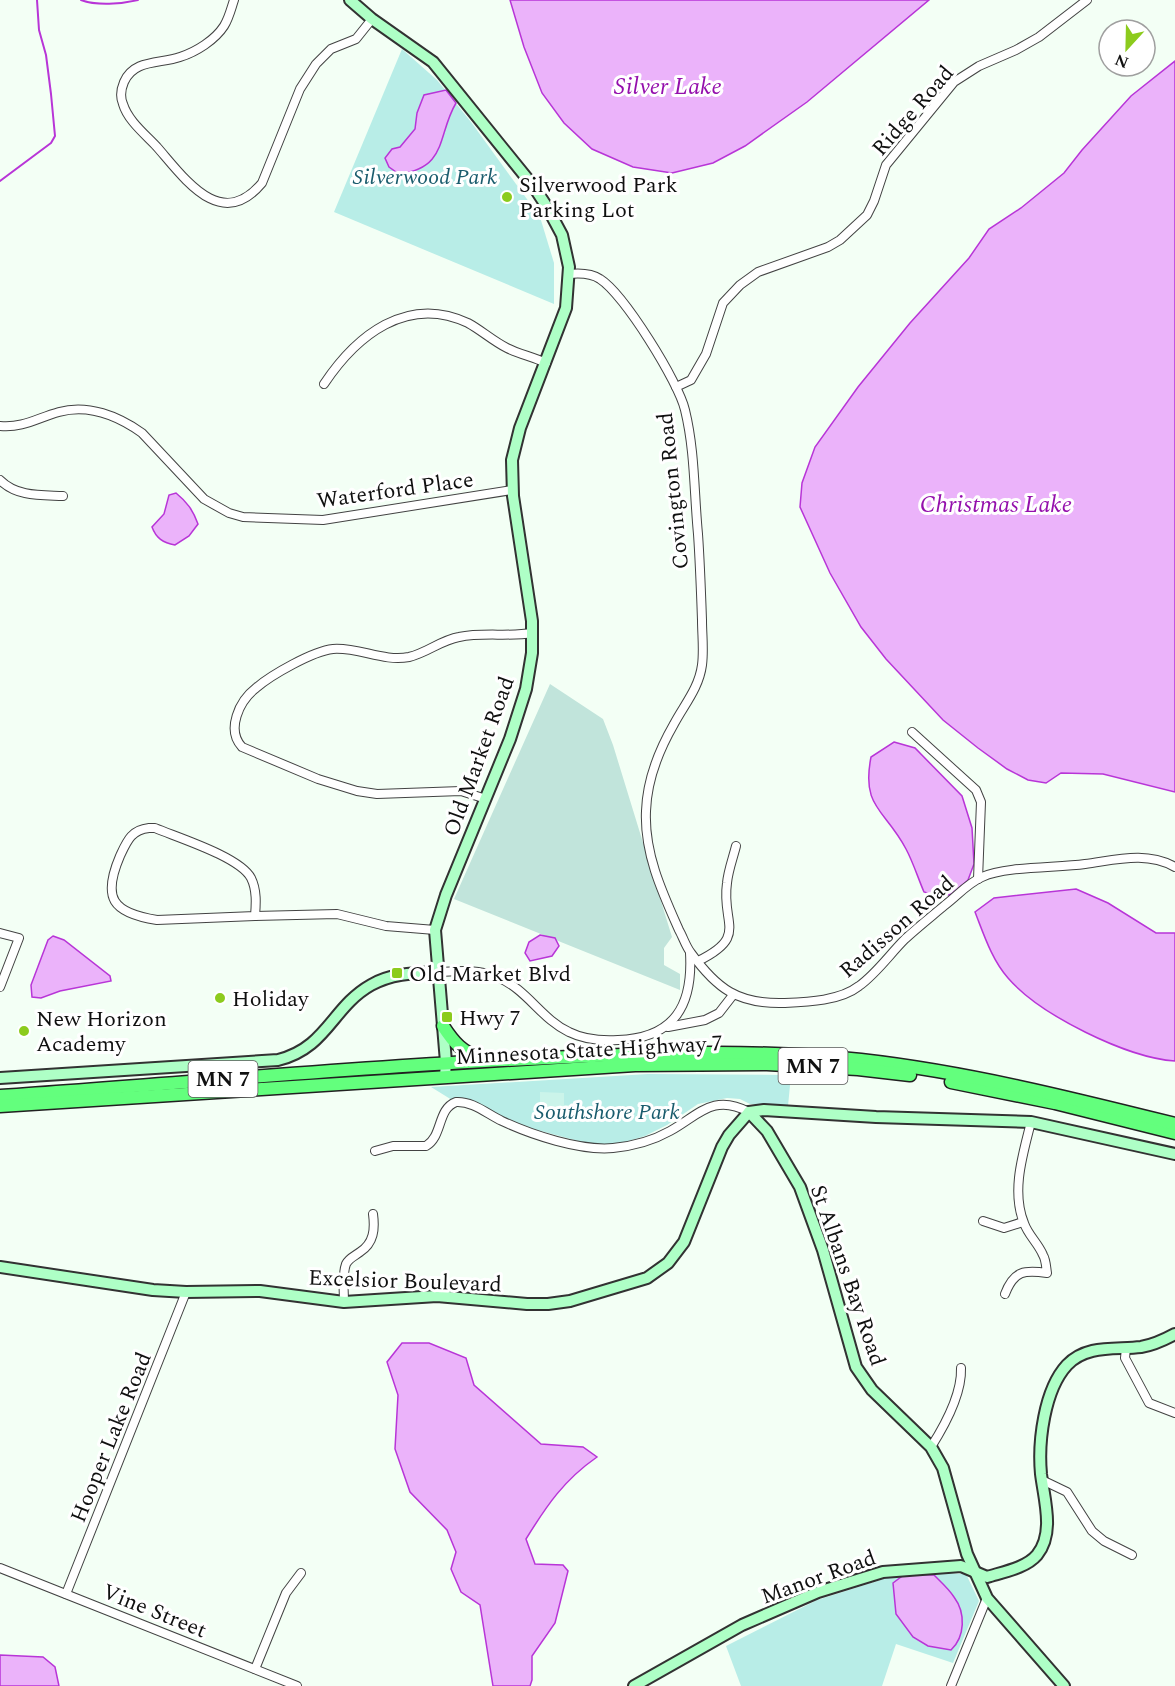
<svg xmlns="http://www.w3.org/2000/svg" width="1175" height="1686" viewBox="0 0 1175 1686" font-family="Spectral,serif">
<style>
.green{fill:#b8ede7}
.cemetery{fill:#c1e4db}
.pitch{fill:#cbf4ea}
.water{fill:#ebb3fa;stroke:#b835d7;stroke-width:1.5}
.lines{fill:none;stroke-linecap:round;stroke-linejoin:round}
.stream{stroke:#b835d7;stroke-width:2}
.street-casing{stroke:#434343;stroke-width:10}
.secondary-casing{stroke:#323232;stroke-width:14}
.primary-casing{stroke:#212121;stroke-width:15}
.street{stroke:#fff;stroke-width:8}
.secondary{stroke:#aeffc6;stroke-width:10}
.primary{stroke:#63ff7d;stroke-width:12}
.poi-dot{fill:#8ccb1d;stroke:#fff;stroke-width:2}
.labels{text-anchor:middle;stroke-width:6;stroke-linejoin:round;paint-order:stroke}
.shield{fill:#fff;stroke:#585858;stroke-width:1.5}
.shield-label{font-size:21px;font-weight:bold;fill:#101010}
.street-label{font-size:22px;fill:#101010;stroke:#fff}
.park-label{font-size:22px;font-style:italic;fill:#1a5c6d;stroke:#fff}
.poi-label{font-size:22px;fill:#101010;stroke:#fff;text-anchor:start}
.water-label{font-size:24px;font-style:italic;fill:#940fac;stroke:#fff}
</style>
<rect width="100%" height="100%" fill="#f3fff5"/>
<g class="green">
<path d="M402,49L437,80L471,122L540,217L554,263V304L334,212Z"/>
<path d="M648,1074L791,1075L788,1106L750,1104L740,1099L727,1098L698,1104L667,1125L645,1136L622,1143L606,1145L582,1142L537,1130L514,1122L465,1099L452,1100L431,1087Z"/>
<path d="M921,1572L966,1574L979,1601L953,1663L896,1644L882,1686H741L726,1646L817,1600L890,1577Z"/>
</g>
<path class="cemetery" d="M550,684L603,719L613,745L672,937L664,948V965L680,974V990L454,899Z"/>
<path class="pitch" d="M540,1092L564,1093V1105H570V1110H564L563,1117L540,1115Z"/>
<g class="water">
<path d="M510,0H929L807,102L745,146L713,163L672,173L633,167L592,149L564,123L542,93L524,47Z"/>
<path d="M1175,61V792L1103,774L1061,773L1046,783L1028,780L1007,769L978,748L943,720L886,659L861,627L830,573L800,507L802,483L815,447L858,387L910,323L969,258L989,229L1021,208L1064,173L1082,150L1131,96Z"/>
<path d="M446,90L456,103C437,135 448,168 399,174L389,167L385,158L392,149L400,147L415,129L417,113L424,95Z"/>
<path d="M176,493C187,502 193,510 198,524L189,536L175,545C163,543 156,538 152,527L164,514L169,495Z"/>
<path d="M894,742L915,748L962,796L972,828L974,864L968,880L952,894L941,897L924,892C918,878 913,862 906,849C885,809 861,808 871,757Z"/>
<path d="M1076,889L1108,903L1156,933H1175V1061C1127,1058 1040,1015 1008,978C992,960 984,935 975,912L994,898Z"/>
<path d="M540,935L555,938L559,946L552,956L530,961L525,953L529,942Z"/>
<path d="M53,936L64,940L110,976L111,981L60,991L41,998L32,997L31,985L48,940Z"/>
<path d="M402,1343H429L466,1358L474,1385L541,1444L583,1447L597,1457C564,1480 547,1505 526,1539L535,1564L563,1565L568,1571L555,1623L532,1656V1680L530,1686H493L480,1605L461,1592L451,1569L456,1552L447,1530L410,1492L395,1449L398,1395L387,1362Z"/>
<path d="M905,1574L934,1575C941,1582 949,1589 954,1597C966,1613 965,1637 951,1650L928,1646L913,1637L896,1614L893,1583Z"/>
<path d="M0,1655L43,1657L55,1667L59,1686H0Z"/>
</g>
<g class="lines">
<g class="stream">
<path d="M81,0C97,6 121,4 138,0"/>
<path d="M0,181L51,143L55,136L51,94L46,55L39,30L37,0"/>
</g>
<g class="street-casing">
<g id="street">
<path d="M234,0C231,9 229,18 224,26C215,40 196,52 180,57C160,64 134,59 124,82C121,89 120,97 123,104C128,121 146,135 157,147C185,179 221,232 262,183L300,89L316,64L331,49L356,39L372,19"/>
<path d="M569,274C579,273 591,273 600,279C624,294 679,383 685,410C695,451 694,493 698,534C700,563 701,591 702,620C702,635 704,650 702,665C699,688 684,705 674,724C659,750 647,781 646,811C644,853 662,892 679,930C683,937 686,947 691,953C717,989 738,1004 783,1003C807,1002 840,1001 859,986C876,974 890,954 905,939C918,927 932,916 945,905C957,896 968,883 982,877C1006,866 1057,868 1085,864C1116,860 1146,851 1175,867"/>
<path d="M324,384C356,336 407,294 468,323C481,330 493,341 507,348C519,354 533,357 546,363"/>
<path d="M676,387L691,380L706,354L723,303L740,285L758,272L828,247L840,240L867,215L874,201L886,165L954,82L979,66L1016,50L1039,37L1087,0"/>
<path d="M0,426C24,428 37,418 59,412C88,404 118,416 142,433L204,499L229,513L243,517L323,520L512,490"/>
<path d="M0,480C17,497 41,495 63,496"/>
<path d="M912,732L976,790L981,802L978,879"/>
<path d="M486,799L461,791L377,794L357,791L318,779L242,747C226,730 239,701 256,688C271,675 313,651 333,649C359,647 383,662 409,657C427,653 441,640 459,637C483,632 508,637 532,633"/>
<path d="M149,828H155C179,838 240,857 251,878C257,890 256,904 255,916L157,920C112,913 102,898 120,856C127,841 131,830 149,828Z"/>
<path d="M255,916L337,914L386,926L435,930"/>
<path d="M0,933L19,938L0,987"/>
<path d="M698,961C749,936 721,924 727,883C728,871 733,858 736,846"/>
<path d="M439,972C459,971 478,969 497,977C527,989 541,1019 569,1032C585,1040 601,1041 618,1040C675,1038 693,1005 690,953"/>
<path d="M668,1027L705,1020L719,1013L733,995"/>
<path d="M375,1151L393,1146H426C443,1136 437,1109 456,1102C473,1101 487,1114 502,1121C532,1135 580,1151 613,1148C633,1146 654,1140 670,1131C699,1115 713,1093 749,1112"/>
<path d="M983,1221L1004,1228L1023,1222"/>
<path d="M1005,1294C1014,1270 1025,1270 1047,1273C1046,1267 1046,1260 1043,1255C1038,1243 1028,1235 1024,1223C1011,1191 1023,1154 1031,1122"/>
<path d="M344,1302C344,1291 342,1275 346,1264C349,1258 355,1256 360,1252C374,1243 375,1229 373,1214"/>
<path d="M1126,1348L1125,1358L1149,1403L1175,1413"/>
<path d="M931,1447C945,1425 962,1394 961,1368"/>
<path d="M1042,1480L1067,1492L1092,1531L1104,1541L1132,1555"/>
<path d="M0,1568L297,1686"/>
<path d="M66,1594L186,1292"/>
<path d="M255,1669L286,1593L301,1573"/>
<path d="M951,1686L987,1598"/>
</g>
</g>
<g class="secondary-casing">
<g id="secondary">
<path d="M350,0L372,19L433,62L534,187L547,207L562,235L569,267L566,308L520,428L512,460L513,496L532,621V653L526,689L510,739L446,895L435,930L446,1062L445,1077"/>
<path d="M0,1078L278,1060C327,1048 332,1007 371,985C392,973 415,973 439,972"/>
<path d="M749,1112L767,1131L800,1187L823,1250L856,1367L872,1390L931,1447L943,1468L967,1554L987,1598L1064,1686"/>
<path d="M0,1267L153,1290L186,1292L260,1291L344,1302L437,1296L527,1304H548L570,1301L647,1278L668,1263L684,1242L722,1147L729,1135L749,1112L764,1110L876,1117L1031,1122L1175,1154"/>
<path d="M634,1686L742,1625L818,1592L883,1572L961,1566L987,1577C1003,1572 1026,1568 1037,1555C1055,1533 1044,1499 1041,1474C1038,1442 1044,1390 1067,1365C1087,1344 1116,1350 1141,1347C1153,1345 1164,1340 1175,1334"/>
</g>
</g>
<g class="primary-casing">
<g id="primary">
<path d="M443,1026C454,1043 462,1052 482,1059"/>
<path d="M951,1082L1055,1103L1175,1133"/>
<path d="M0,1096C176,1084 352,1067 528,1059C638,1054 750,1048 861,1060C967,1072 1071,1098 1175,1124"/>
<path d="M0,1106L635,1065L767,1064L858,1069L910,1075"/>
</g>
</g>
<use href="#street" class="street"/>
<use href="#secondary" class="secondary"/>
<use href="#primary" class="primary"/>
</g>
<g class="poi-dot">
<circle cx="507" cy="197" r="6"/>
<rect x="391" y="967" width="12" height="12" rx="3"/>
<circle cx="220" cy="998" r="6"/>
<rect x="441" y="1011" width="12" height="12" rx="3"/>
<circle cx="24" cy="1031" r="6"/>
</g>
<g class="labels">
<g class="shield">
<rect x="778.5" y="1048" width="69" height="36" rx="4.5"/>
<rect x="188.5" y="1061" width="69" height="36" rx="4.5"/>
</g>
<g class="shield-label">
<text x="813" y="1073">MN 7</text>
<text x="223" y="1086">MN 7</text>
</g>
<g class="street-label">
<text transform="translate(912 110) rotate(-49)" y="8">Ridge Road</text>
<text transform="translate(395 489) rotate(-8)" y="8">Waterford Place</text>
<text transform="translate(672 491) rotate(-96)" y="8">Covington Road</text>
<text transform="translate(478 756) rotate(-70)" y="8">Old Market Road</text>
<text transform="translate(896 926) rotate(-41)" y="8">Radisson Road</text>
<text transform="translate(589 1049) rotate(-3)" y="8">Minnesota State Highway 7</text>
<text transform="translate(849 1275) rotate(71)" y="8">St Albans Bay Road</text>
<text transform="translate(405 1280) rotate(2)" y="8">Excelsior Boulevard</text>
<text transform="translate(110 1437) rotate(-68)" y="8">Hooper Lake Road</text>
<text transform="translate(818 1576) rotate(-20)" y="8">Manor Road</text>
<text transform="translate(155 1610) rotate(22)" y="8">Vine Street</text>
</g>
<g class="park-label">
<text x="425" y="184">Silverwood Park</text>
<text x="607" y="1119">Southshore Park</text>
</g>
<g class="poi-label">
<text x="519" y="192">Silverwood Park<tspan x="519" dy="25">Parking Lot</tspan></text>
<text x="409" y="981">Old Market Blvd</text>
<text x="232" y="1006">Holiday</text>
<text x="459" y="1025">Hwy 7</text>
<text x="36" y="1026">New Horizon<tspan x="36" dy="25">Academy</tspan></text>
</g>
<g class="water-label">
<text x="668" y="94">Silver Lake</text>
<text x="996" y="512">Christmas Lake</text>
</g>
</g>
<g transform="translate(1127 48) rotate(202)"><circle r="28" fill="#ffffff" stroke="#9f9f9f" stroke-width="1.5"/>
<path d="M0-4.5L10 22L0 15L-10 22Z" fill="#8ccb1d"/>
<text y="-9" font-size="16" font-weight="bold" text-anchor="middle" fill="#101010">N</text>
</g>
</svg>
